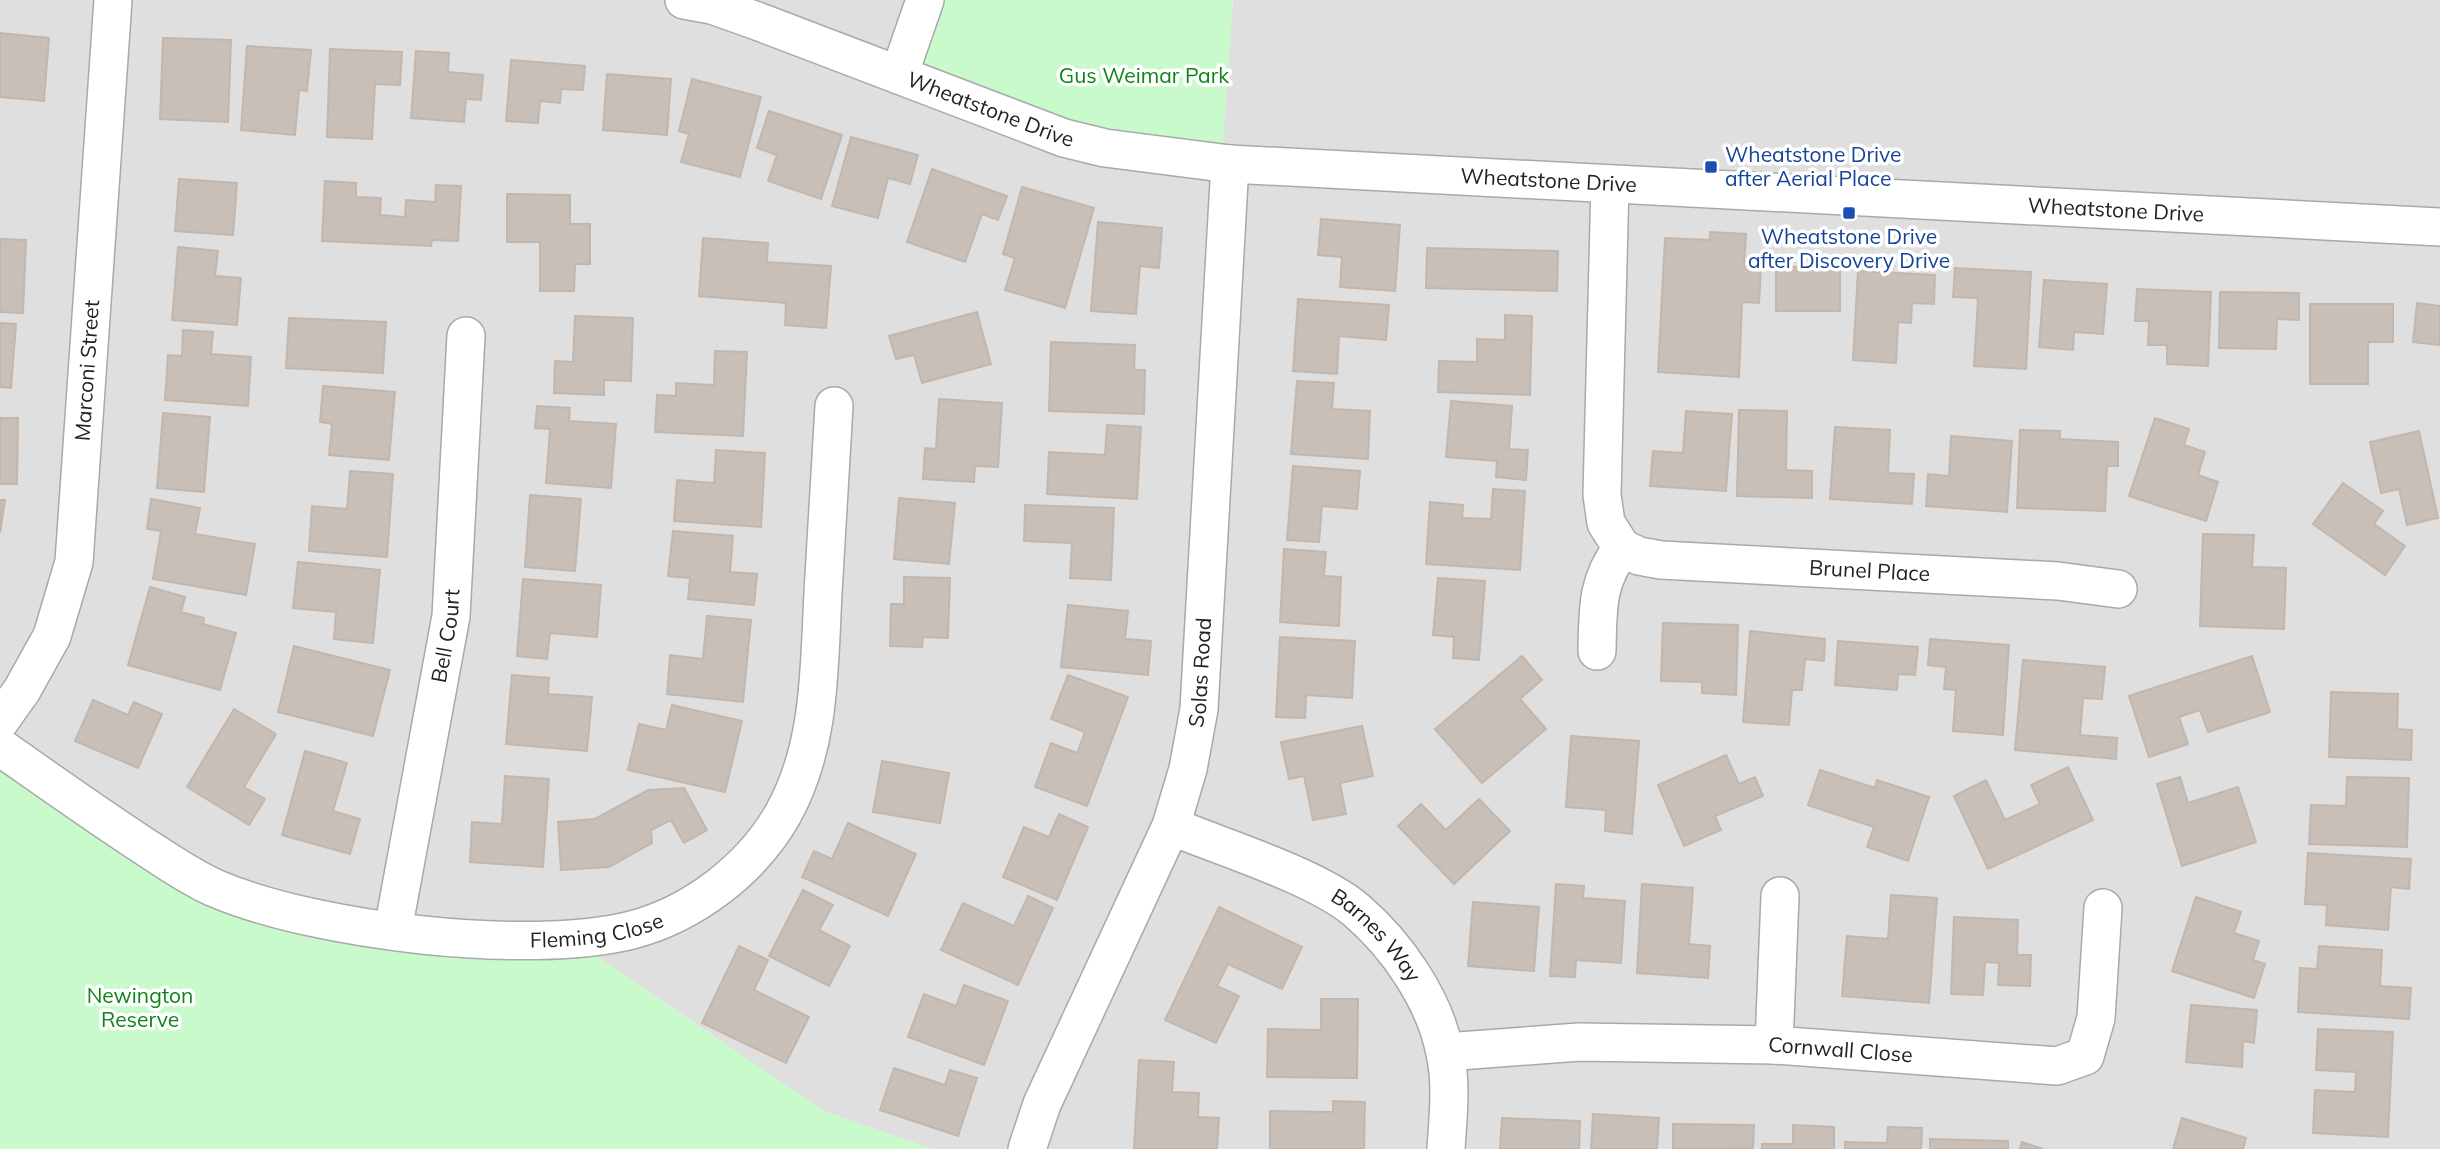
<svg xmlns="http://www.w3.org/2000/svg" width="2440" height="1149" viewBox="0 0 2440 1149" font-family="Mulish,sans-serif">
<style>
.residential{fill:#e0dfdf}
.park{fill:#c8facc}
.building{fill:#c7bfb8;stroke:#c4b6ab;stroke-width:2}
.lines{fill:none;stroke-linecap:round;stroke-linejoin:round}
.minor-casing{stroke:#a9a9a9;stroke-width:40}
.minor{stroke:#fff;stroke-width:37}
.transit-dot{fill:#1a4fb4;stroke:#fff;stroke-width:2.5}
.labels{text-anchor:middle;stroke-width:7;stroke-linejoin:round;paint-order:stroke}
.park-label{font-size:21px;fill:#0c8416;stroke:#fff}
.street-label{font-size:21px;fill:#222;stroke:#fff}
.transit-label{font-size:21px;fill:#164399;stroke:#fff;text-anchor:start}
</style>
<rect width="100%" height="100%" fill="#f2efe9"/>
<path class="residential" d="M0,0H925L1221,162L1233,0H2440V1149H931L824,1111L571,939L260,905L0,747Z"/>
<g class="park">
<path d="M925,0H1233L1221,163L899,75Z"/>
<path d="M0,747L216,889L571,939L824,1111L931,1149H0Z"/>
</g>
<g class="building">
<path d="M0,33L49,38L44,101L0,97Z"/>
<path d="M163,38L231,40L228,122L160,119Z"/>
<path d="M247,46L311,50L307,91L299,90L295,135L241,130Z"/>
<path d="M330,49L402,52L400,85L375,84L372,139L327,137Z"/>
<path d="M416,51L449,53L448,72L483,75L481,100L466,99L464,122L411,118Z"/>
<path d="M511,60L585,66L583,90L561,89L560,103L540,101L538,123L506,121Z"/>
<path d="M607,74L671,79L667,135L603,130Z"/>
<path d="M692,79L761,97L740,177L681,162L689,134L679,131Z"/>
<path d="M769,111L842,135L821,199L768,181L777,155L757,148Z"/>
<path d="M851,137L918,155L910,184L888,178L878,218L832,206Z"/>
<path d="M932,169L1007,196L998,220L982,214L965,262L907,242Z"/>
<path d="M179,179L237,183L233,235L175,231Z"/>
<path d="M325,181L356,183V197L381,198L380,215L405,217L406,200L435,202L436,185L461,186L458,241L432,240L431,246L322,241Z"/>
<path d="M1022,187L1094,208L1065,308L1005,290L1015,258L1003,254Z"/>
<path d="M507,194L570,195V224H590V264H575L574,291H540V242H507Z"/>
<path d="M1321,219L1400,225L1395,291L1340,287L1342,257L1318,255Z"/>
<path d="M1098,222L1162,228L1159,268L1140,266L1136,314L1091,311Z"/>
<path d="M1710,232L1746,234L1744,266L1761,267L1759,303L1742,302L1739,377L1658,372L1665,238L1710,240Z"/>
<path d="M703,238L768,243L767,262L831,266L826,328L785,325L786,303L699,296Z"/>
<path d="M0,239L26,240L23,313L0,312Z"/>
<path d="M178,247L218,251L215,276L241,278L237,325L172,320Z"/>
<path d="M1427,248L1558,251L1557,291L1426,288Z"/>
<rect x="1776" y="267" width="64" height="44"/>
<path d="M1955,268L2031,272L2026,369L1974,366L1978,298L1953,297Z"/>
<path d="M1858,271L1935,275L1934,304L1912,303L1911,323L1898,322L1896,363L1853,360Z"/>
<path d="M2044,280L2107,284L2103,334L2074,332L2073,350L2039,347Z"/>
<path d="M2137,289L2211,292L2208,366L2167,364V345H2148L2149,321H2135Z"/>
<path d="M2220,292L2299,293V320L2277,319L2276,349L2219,348Z"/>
<path d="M1298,299L1389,305L1386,340L1339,336L1337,374L1293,371Z"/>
<path d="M2417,303L2440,306V345L2413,342Z"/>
<path d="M2310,304H2393V342H2368V384H2310Z"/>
<path d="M977,312L991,364L922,383L914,355L896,359L889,336Z"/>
<path d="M1505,315L1532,316L1530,395L1438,392L1439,361L1477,362V339L1505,340Z"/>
<path d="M575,316L633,318L631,381L604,380V395L554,393L555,361L573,362Z"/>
<path d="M289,318L386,322L383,373L286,368Z"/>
<path d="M0,323L16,324L11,388L0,387Z"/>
<path d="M183,330L213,332L211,354L251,357L248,406L165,400L168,355L182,356Z"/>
<path d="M1051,342L1135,345L1134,370H1145L1144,414L1049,411Z"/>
<path d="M715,351L747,352L743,436L655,432L657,395L676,396V383L714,385Z"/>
<path d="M1297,381L1334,383L1332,409L1370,411L1368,459L1291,454Z"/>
<path d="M323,386L395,392L389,460L329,455L332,424L320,422Z"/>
<path d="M939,399L1002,403L998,467L975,466L974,482L923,479L925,448L936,449Z"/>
<path d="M1451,401L1512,406L1509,449L1528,450L1526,480L1496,477L1497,461L1446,457Z"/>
<path d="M537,406L570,408L569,421L616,424L611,488L546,483L550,429L535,428Z"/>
<path d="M1739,410L1787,411L1786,470L1812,471V498L1737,496Z"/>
<path d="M1686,411L1732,414L1726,491L1650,486L1653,451L1683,453Z"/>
<path d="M163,413L210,417L204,492L157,488Z"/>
<path d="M0,418H18L17,484H0Z"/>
<path d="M2155,418L2189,429L2184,445L2205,452L2198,475L2218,482L2206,521L2129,496Z"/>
<path d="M1107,425L1141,427L1137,499L1047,494L1049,452L1105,455Z"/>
<path d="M1835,427L1890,430L1888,473L1914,474L1912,504L1830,499Z"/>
<path d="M2020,430L2060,431V439L2118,442V466H2107L2105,511L2017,508Z"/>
<path d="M2419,431L2438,518L2407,525L2399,489L2381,493L2370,442Z"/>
<path d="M1951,436L2012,441L2007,512L1926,506L1928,474L1949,476Z"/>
<path d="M716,450L765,453L761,527L674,521L677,480L714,483Z"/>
<path d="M1293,466L1360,471L1357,509L1322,506L1319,542L1287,540Z"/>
<path d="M350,471L393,474L387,557L309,551L312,506L347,509Z"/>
<path d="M2343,483L2383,511L2374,524L2405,546L2385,575L2313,524Z"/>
<path d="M1493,489L1525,491L1520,570L1426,564L1430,502L1463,505L1462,518L1491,519Z"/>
<path d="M530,495L581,499L575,571L525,567Z"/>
<path d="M899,498L955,503L949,564L894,559Z"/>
<path d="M151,499L200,508L195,534L255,544L246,595L153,579L161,531L147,529Z"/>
<path d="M0,500H5L0,533Z"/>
<path d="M1025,505L1114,508L1111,580L1070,578L1072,543L1024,541Z"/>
<path d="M673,531L733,536L730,572L757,574L754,605L688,599L690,578L668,576Z"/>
<path d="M2203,534L2254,535L2252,567L2286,568L2284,629L2200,626Z"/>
<path d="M1284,549L1326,552L1324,576L1341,577L1339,626L1280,622Z"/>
<path d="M298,562L380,570L373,643L334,639L336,612L293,608Z"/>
<path d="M904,577L950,578L948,638L923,637L922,647L890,646L891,604H904Z"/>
<path d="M1438,578L1485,581L1479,660L1453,658L1454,637L1433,635Z"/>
<path d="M523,579L601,585L597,637L550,633L547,659L517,656Z"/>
<path d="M150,587L185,597L181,612L204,618L203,624L236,633L220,690L128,665Z"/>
<path d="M1068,605L1128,611L1125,639L1151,641L1148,675L1061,667Z"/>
<path d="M707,616L751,620L743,702L667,694L670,655L703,659Z"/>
<path d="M1663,623L1738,625L1736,695L1702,693V682L1661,681Z"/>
<path d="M1750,631L1825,639L1824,661L1805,659L1802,690H1792L1789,725L1743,722Z"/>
<path d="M1280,637L1355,641L1352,698L1306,695L1305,718L1276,717Z"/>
<path d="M1930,639L2009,645L2003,735L1953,731L1956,690L1944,689L1946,667L1928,665Z"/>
<path d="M1838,641L1918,647L1915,675L1898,674L1897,690L1835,685Z"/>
<path d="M294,646L390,670L373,736L278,712Z"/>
<path d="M1522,656L1542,680L1520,699L1546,729L1482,783L1435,729Z"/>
<path d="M2252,656L2270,712L2208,732L2200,710L2179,717L2188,744L2149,757L2129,696Z"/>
<path d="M2023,660L2105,667L2102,699L2083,698L2080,735L2117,738L2116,759L2015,750Z"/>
<path d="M512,675L549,678L548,694L592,697L587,751L506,744Z"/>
<path d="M1068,675L1128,697L1087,806L1035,787L1051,743L1077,753L1085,732L1051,719Z"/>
<path d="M2331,692L2398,694L2397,729L2412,730L2411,760L2329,757Z"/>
<path d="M93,700L128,715L134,702L162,714L138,768L75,741Z"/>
<path d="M672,705L742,721L725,792L628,770L639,724L666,730Z"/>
<path d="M234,709L276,734L244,787L265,799L249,825L187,787Z"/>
<path d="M1362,726L1373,776L1340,783L1346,814L1313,820L1304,776L1289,779L1281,742Z"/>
<path d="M1571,736L1639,741L1632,834L1605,831L1606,810L1566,807Z"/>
<path d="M305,751L347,763L333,811L360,819L350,854L282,835Z"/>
<path d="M1726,755L1739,784L1755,777L1763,796L1715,816L1721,830L1684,846L1658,785Z"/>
<path d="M882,761L949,773L940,823L873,812Z"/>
<path d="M2068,767L2093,820L1988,869L1954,796L1986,780L2005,820L2040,804L2031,785Z"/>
<path d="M1820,770L1875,788L1877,780L1929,797L1908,861L1867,847L1874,827L1808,805Z"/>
<path d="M505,776L549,779L543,867L470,862L472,822L502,824Z"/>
<path d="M2180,777L2188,803L2238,787L2256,842L2182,866L2157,784Z"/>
<path d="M2347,777L2409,778L2407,847L2309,844L2311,805L2346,806Z"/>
<path d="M684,788L707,830L684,843L671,820L651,830L652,843L609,867L561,870L558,822L595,819L648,790Z"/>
<path d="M1479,799L1510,831L1454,884L1398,826L1421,804L1446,830Z"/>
<path d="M1059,814L1088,827L1057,900L1003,877L1024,827L1049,837Z"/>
<path d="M848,823L916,854L888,916L802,877L814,851L832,859Z"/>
<path d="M2308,853L2411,859L2409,889L2391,887L2388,930L2326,925L2327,905L2305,904Z"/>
<path d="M1556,884L1584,886L1583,898L1625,901L1621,963L1576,960L1575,977L1550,976Z"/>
<path d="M1642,884L1693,888L1689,944L1710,946L1708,978L1637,973Z"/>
<path d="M803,890L833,905L819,930L850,946L829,986L769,956Z"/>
<path d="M1891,895L1937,898L1929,1003L1842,996L1847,936L1888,939Z"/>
<path d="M1028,896L1053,908L1018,985L941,950L963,903L1014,926Z"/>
<path d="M2196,897L2241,912L2234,933L2259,941L2253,960L2265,964L2254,998L2172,971Z"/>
<path d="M1473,902L1539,907L1534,971L1468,966Z"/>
<path d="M1219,907L1302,947L1282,989L1228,964L1217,986L1239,996L1216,1043L1165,1020Z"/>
<path d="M1954,917L2018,920L2017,955H2031L2030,986L1998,985L1999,963L1985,962L1983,995L1951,994Z"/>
<path d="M739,946L768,960L754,990L809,1017L786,1063L702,1023Z"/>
<path d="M2319,946L2382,950L2380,986L2411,988L2409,1019L2298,1012L2300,968L2317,969Z"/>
<path d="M964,985L1008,1001L984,1065L908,1037L924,994L956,1006Z"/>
<path d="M1321,999H1358L1357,1078L1267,1077L1268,1029L1321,1030Z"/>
<path d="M2191,1005L2257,1010L2254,1043L2243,1041L2242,1067L2186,1062Z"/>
<path d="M2318,1029L2393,1032L2388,1137L2313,1133L2315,1090L2355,1092L2356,1072L2316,1070Z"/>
<path d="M1139,1060L1174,1062L1172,1092L1199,1093L1198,1117L1219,1118L1217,1149H1134Z"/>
<path d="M894,1068L945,1085L950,1070L977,1078L958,1136L880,1110Z"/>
<path d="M1333,1101L1365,1102L1364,1149H1270V1111L1333,1112Z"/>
<path d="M1593,1114L1659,1118L1657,1149H1591Z"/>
<path d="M1502,1118L1580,1121L1579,1149H1500Z"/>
<path d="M2182,1118L2246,1138L2243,1149H2173Z"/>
<path d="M1673,1124L1754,1125L1753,1148L1673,1149Z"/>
<path d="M1793,1125L1834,1127V1149H1762V1144H1793Z"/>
<path d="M1888,1127L1922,1128L1921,1149H1845V1142L1887,1143Z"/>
<path d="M1930,1139L2008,1141V1149H1930Z"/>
<path d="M2022,1142L2043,1149H2020Z"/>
</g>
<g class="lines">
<g class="minor-casing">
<g id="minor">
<path id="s1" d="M684,0L712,5L757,21L1064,138L1105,148L1230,164L2440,227"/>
<path d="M899,75L925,0"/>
<path id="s2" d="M1622,548L1639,556L1661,560L2058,581L2118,589"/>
<path d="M1597,651C1598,610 1596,582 1622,548L1606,523L1602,495L1610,184"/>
<path id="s3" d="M0,721L22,690L52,636L74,562L113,0"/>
<path id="s4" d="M0,747C50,782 99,817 150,850C172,864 193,879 217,889C316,931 528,956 632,930C693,914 752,869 783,814C821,746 819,669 823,593C827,531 830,468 834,406"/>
<path id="s5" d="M1171,826C1221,847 1316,876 1356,910C1397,945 1435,1000 1445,1053C1452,1084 1448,1117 1446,1149"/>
<path id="s6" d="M393,930L451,616L466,336"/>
<path d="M1774,1045L1780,896"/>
<path id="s7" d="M1445,1052L1579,1042L1774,1045L2057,1066L2085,1056L2096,1018L2103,908"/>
<path id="s8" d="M1027,1149L1042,1104L1171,826L1188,769L1199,709L1230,164"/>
</g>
</g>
<use href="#minor" class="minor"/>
</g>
<g class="transit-dot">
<rect x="1704" y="160" width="14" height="14" rx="3.5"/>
<rect x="1842" y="206" width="14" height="14" rx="3.5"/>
</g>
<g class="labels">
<g class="park-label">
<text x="1144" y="83">Gus Weimar Park</text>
<text x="140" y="1003">Newington<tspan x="140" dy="24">Reserve</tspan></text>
</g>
<g class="street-label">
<text dy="7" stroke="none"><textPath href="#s1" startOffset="326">Wheatstone Drive</textPath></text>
<text dy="7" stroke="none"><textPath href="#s1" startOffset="892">Wheatstone Drive</textPath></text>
<text dy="7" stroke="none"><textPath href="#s1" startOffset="1460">Wheatstone Drive</textPath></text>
<text dy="7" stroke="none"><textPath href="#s3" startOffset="369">Marconi Street</textPath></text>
<text dy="7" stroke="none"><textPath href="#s2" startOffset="250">Brunel Place</textPath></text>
<text dy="7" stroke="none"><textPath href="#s6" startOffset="299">Bell Court</textPath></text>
<text dy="7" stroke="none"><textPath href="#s8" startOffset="511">Solas Road</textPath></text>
<text dy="7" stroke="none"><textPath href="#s4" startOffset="646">Fleming Close</textPath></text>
<text dy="7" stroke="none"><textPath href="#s5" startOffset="236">Barnes Way</textPath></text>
<text dy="7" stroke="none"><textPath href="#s7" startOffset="396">Cornwall Close</textPath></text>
</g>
<g class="transit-label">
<text x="1725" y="162">Wheatstone Drive<tspan x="1725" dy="24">after Aerial Place</tspan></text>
<text x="1849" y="244" text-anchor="middle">Wheatstone Drive<tspan x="1849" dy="24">after Discovery Drive</tspan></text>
</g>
</g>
</svg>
